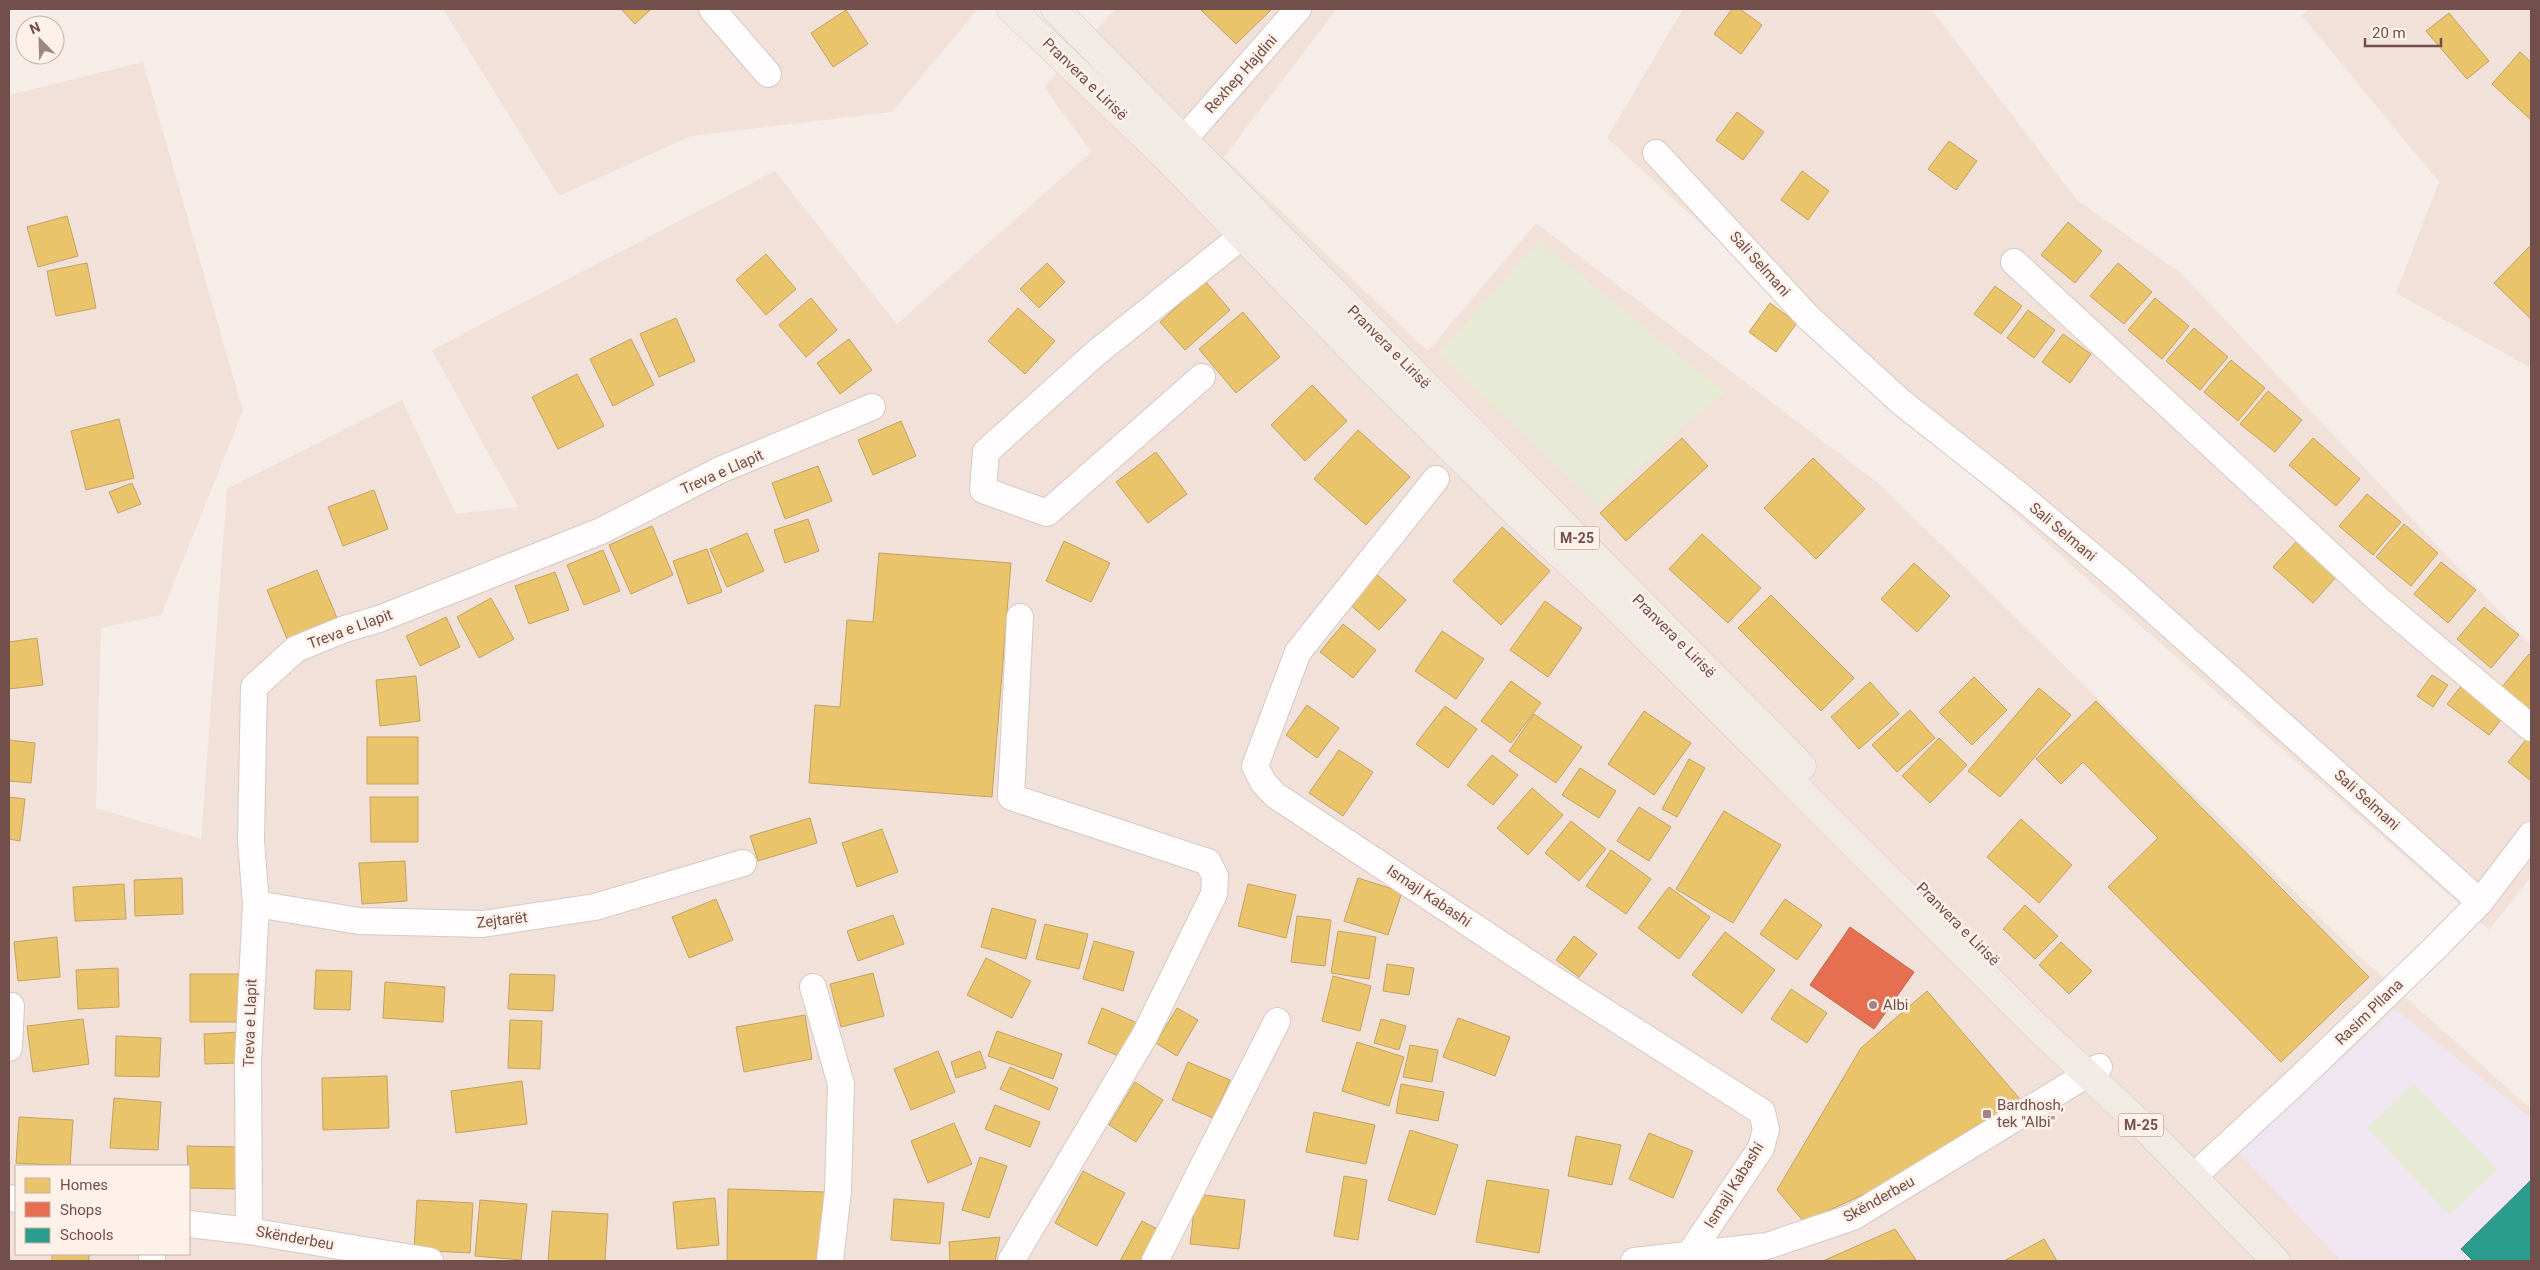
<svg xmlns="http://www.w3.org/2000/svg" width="2540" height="1270" viewBox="0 0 2540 1270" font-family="Roboto,sans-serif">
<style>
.residential{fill:#f1e1d9;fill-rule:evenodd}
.education{fill:#efe6f1}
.green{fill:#e7ead4}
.homes{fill:#e9c46a;stroke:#c5a161}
.shops{fill:#e76f51;stroke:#c4654f}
.schools{fill:#2a9d8f;stroke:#40867b}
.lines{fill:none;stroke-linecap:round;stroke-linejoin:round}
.minor-casing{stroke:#d4cac6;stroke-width:28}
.primary-casing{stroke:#d5c8c5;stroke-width:29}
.minor{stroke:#fefcfc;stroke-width:26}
.primary{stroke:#f2eae5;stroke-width:28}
.poi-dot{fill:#a08682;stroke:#fef1e9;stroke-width:2}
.labels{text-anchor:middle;stroke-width:5;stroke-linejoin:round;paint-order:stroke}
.shield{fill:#fef1e9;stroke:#9c807a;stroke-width:1}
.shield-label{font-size:14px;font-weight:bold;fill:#724f4b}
.street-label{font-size:15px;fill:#724f4b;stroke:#fef1e9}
.poi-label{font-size:15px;fill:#724f4b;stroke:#fef1e9;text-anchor:start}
</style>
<rect width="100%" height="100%" fill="#f6ede9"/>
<g class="residential">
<path d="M443,9H978L892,112L691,136L559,196Z"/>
<path d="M1115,9L1336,10L1224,157L1428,351L1536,223L1882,486L2356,953L2531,1109V1261H9V95L143,62L243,411L161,615L101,628L96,808L201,839L227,489L402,400L456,514L518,507L432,350L775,171L897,324L1091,152L1044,87ZM16,1166H189V1254H16Z"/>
<path d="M1683,9H1931L2077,200L2182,274L2531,645V877L2489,930L2073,567L1607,138Z"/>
<path d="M2309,9H2531V368L2396,293L2439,182L2302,16Z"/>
</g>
<path class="education" d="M2395,1009L2531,1118V1261H2341L2239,1153Z"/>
<g class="green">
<path d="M1539,241L1725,393L1686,424L1598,506L1439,353Z"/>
<path d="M2414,1084L2498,1169L2450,1215L2367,1128Z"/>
</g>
<g class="homes">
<path d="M621,9H651L635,24Z"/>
<path d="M1200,9H1272L1236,44Z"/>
<path d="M1732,9H1740L1762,25L1741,54L1714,34Z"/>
<path d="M846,10L868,44L833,67L811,33Z"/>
<path d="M2449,13L2489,61L2467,79L2426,31Z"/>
<path d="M2520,52L2531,62V120L2492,84Z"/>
<path d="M1737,112L1764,132L1743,160L1716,140Z"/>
<path d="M1949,141L1977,161L1956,190L1928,169Z"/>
<path d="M1802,171L1829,191L1808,220L1781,200Z"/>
<path d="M67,216L78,256L38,267L27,227Z"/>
<path d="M2068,222L2102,251L2075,283L2041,255Z"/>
<path d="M2531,245V319L2494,283Z"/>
<path d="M766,254L796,289L766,315L736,280Z"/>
<path d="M87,263L96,308L56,316L47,271Z"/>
<path d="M1047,263L1065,282L1039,308L1020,289Z"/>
<path d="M2118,263L2152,292L2124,324L2090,296Z"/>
<path d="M1205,281L1230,310L1185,350L1160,322Z"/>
<path d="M1995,286L2022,306L2001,334L1974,314Z"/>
<path d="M811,298L837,330L806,357L779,325Z"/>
<path d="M2155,298L2189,326L2162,359L2128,330Z"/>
<path d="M1770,303L1797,323L1776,352L1749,332Z"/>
<path d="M1018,308L1055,341L1025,374L988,341Z"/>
<path d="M2028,310L2055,330L2034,358L2007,338Z"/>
<path d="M1243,312L1280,357L1236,393L1199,349Z"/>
<path d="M676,318L695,361L659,377L640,334Z"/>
<path d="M2194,328L2228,357L2200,390L2166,361Z"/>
<path d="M2063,334L2091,354L2070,383L2042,362Z"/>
<path d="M631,339L654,385L613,406L590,359Z"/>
<path d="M849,339L872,370L840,394L817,363Z"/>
<path d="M2231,360L2265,388L2238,421L2204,392Z"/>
<path d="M577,374L604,426L558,449L532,397Z"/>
<path d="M1312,385L1347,421L1305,461L1271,425Z"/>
<path d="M2268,391L2302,420L2275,452L2240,424Z"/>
<path d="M119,419L134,478L86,490L71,431Z"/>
<path d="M901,421L916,456L873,475L858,440Z"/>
<path d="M1358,430L1410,477L1366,525L1314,479Z"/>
<path d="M1682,438L1708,466L1626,541L1600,513Z"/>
<path d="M2313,438L2360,479L2336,506L2289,465Z"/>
<path d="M1156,452L1187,494L1148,523L1116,482Z"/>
<path d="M1813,458L1865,509L1816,559L1764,508Z"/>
<path d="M818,466L832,501L785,519L772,483Z"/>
<path d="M132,483L141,504L118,513L109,492Z"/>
<path d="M374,490L388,529L343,546L328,507Z"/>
<path d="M2367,494L2401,522L2373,555L2339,526Z"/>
<path d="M808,519L819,551L785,563L774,530Z"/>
<path d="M2404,524L2438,553L2411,586L2376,557Z"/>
<path d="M652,526L673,575L631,594L609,545Z"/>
<path d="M1502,527L1550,571L1501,625L1453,581Z"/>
<path d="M747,533L764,571L727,587L710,549Z"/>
<path d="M1702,534L1761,588L1728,623L1669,569Z"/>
<path d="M2298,540L2338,575L2313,603L2273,567Z"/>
<path d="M1064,541L1110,563L1091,602L1046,581Z"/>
<path d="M707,549L722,592L688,604L673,561Z"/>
<path d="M603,550L620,591L584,605L567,565Z"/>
<path d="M879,553L1011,563L992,797L809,783L815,705L840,707L847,620L873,622Z"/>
<path d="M2441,562L2476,590L2448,623L2414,594Z"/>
<path d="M1914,563L1950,596L1917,632L1881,599Z"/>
<path d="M317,570L337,618L287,639L267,590Z"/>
<path d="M555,572L569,610L529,624L515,586Z"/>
<path d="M1375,573L1406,600L1379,630L1348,603Z"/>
<path d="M1771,595L1854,678L1821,711L1738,628Z"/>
<path d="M491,598L514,639L479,658L457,617Z"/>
<path d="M1545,601L1582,628L1548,677L1510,650Z"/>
<path d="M2484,607L2519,635L2491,668L2457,639Z"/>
<path d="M446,617L460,647L420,666L406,636Z"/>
<path d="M1343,624L1376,650L1353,678L1320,652Z"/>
<path d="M1442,631L1484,659L1456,699L1415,671Z"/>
<path d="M37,638L43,685L9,689V642Z"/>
<path d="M2529,654L2531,656V712L2502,687Z"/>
<path d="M2432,675L2448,685L2433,707L2417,696Z"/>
<path d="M416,676L420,721L380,726L376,680Z"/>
<path d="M1974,677L2007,710L1972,745L1939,712Z"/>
<path d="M1511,681L1541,703L1511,743L1481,721Z"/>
<path d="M1870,682L1899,714L1859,749L1831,717Z"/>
<path d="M2462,685L2504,716L2489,735L2447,704Z"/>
<path d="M2039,688L2071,715L2000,797L1968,771Z"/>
<path d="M2096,701L2369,977L2281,1062L2108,887L2158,838L2083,762L2061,784L2036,759Z"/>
<path d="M1307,705L1339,728L1317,758L1286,735Z"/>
<path d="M1445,706L1477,729L1448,768L1416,744Z"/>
<path d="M1910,710L1935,738L1897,772L1872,745Z"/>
<path d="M1644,711L1691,743L1654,795L1608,764Z"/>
<path d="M1534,714L1582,747L1556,783L1509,751Z"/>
<path d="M2529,736L2531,738V781L2508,762Z"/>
<rect x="367" y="737" width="51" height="47"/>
<path d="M1939,738L1967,765L1930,803L1902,776Z"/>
<path d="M9,740L35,743L31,783L9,781Z"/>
<path d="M1339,750L1373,772L1343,816L1309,793Z"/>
<path d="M1492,755L1518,775L1493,805L1467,785Z"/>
<path d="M1689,759L1705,768L1677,817L1662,809Z"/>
<path d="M1580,768L1616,791L1599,818L1562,795Z"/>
<path d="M1532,788L1563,815L1528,855L1497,828Z"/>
<path d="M9,797L25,799L20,841L9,839Z"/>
<path d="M370,797H418V842H371Z"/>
<path d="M1639,807L1671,827L1649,861L1617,841Z"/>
<path d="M1724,811L1781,845L1733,923L1676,889Z"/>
<path d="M810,818L817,843L758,861L750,836Z"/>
<path d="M2021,819L2072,865L2039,903L1987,857Z"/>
<path d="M1571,821L1606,849L1579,881L1545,853Z"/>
<path d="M882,829L898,872L857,887L842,843Z"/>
<path d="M1611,850L1651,879L1626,914L1586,886Z"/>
<path d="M405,861L407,901L362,904L359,863Z"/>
<path d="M182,878L183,914L135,916L134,880Z"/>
<path d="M1358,878L1402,892L1388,935L1344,921Z"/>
<path d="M124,884L126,919L75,921L73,887Z"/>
<path d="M1248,884L1296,895L1286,938L1238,926Z"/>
<path d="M1669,887L1710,917L1679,959L1638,928Z"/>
<path d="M716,899L733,940L689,958L672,917Z"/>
<path d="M1785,899L1822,925L1797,960L1760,934Z"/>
<path d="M2025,905L2058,936L2035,959L2003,929Z"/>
<path d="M992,908L1036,920L1026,959L981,947Z"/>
<path d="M893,915L904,944L858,961L847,931Z"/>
<path d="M1297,916L1331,920L1325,966L1291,962Z"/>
<path d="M1045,924L1088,934L1079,969L1036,959Z"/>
<path d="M1338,931L1376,937L1369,979L1331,973Z"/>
<path d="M1725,932L1775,970L1742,1013L1692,975Z"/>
<path d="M1574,936L1597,954L1579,977L1556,960Z"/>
<path d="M57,937L60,977L18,981L14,942Z"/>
<path d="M1094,941L1134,952L1123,991L1083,979Z"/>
<path d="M2061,942L2092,971L2069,994L2039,965Z"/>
<path d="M986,958L1031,981L1012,1018L967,995Z"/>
<path d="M1387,964L1414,968L1409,995L1383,991Z"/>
<path d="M118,968L119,1007L78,1009L76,970Z"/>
<path d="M316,970L352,971L350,1010L314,1009Z"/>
<path d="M873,973L884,1016L841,1027L830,984Z"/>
<path d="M190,974H242L241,1022H190Z"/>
<path d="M510,974L555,975L553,1011L508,1009Z"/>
<path d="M1333,976L1371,986L1360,1031L1322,1021Z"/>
<path d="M385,982L445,987L443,1022L383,1018Z"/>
<path d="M1791,989L1827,1013L1807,1043L1771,1019Z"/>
<path d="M1927,991L2019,1098L1959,1150L1804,1222L1777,1190L1861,1048Z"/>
<path d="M1102,1008L1140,1024L1126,1059L1088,1043Z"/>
<path d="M1177,1008L1198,1020L1177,1056L1156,1043Z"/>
<path d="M805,1015L812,1059L744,1072L736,1027Z"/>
<path d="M1458,1018L1510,1037L1495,1076L1443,1057Z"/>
<path d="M83,1019L89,1064L33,1072L27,1026Z"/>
<path d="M1381,1019L1406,1026L1399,1050L1374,1043Z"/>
<path d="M510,1020L542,1021L540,1069L508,1068Z"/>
<path d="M997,1031L1062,1054L1053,1079L988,1056Z"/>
<path d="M240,1032L238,1063L205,1064L204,1034Z"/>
<path d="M116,1036L161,1038L159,1077L115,1076Z"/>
<path d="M1357,1042L1404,1057L1389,1106L1342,1091Z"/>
<path d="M1410,1045L1438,1050L1432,1082L1403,1077Z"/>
<path d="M938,1051L955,1092L911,1110L894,1069Z"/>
<path d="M980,1051L986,1068L956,1078L951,1062Z"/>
<path d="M1188,1062L1230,1080L1213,1118L1172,1100Z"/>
<path d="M1010,1067L1058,1088L1049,1110L1000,1089Z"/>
<path d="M387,1076L389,1128L323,1130L322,1078Z"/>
<path d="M522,1081L527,1124L456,1133L451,1091Z"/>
<path d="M1135,1082L1163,1100L1136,1142L1109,1125Z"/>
<path d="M1401,1084L1444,1092L1438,1121L1396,1113Z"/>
<path d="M114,1098L161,1102L158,1150L110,1148Z"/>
<path d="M995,1105L1040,1122L1030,1147L985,1129Z"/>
<path d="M1314,1112L1375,1125L1366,1164L1306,1152Z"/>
<path d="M19,1117L73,1120L70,1166L16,1163Z"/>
<path d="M954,1123L972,1164L928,1183L911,1141Z"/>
<path d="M1410,1130L1458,1145L1435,1215L1388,1200Z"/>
<path d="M1649,1133L1693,1151L1673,1198L1629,1179Z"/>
<path d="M1576,1136L1621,1145L1612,1185L1568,1176Z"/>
<path d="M187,1146L239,1147L238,1189L189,1188Z"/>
<path d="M980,1157L1007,1166L989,1218L962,1210Z"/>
<path d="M1083,1171L1125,1193L1097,1246L1055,1223Z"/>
<path d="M1344,1176L1367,1180L1358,1240L1334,1236Z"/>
<path d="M1487,1180L1549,1190L1539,1253L1476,1242Z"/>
<path d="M728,1189L825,1192L823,1261H727Z"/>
<path d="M1196,1194L1245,1200L1239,1249L1190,1244Z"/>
<path d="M715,1198L719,1245L677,1249L673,1202Z"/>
<path d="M894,1199L944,1203L940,1244L891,1240Z"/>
<path d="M417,1200L473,1203L470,1253L414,1250Z"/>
<path d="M480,1200L527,1204L521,1260L475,1256Z"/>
<path d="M552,1211L608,1214L605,1261H548Z"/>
<path d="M1142,1221L1159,1230L1142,1261H1120Z"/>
<path d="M1895,1229L1916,1260L1823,1261Z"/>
<path d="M1000,1237L995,1261H950L949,1242Z"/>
<path d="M2044,1239L2057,1261H2004Z"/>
<rect x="52" y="1254" width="37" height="7"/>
</g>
<path class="shops" d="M1850,927L1914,972L1874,1029L1810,985Z"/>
<path class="schools" d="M2531,1180V1261H2473L2461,1249Z"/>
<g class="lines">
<g class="minor-casing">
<g id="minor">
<path d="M712,9L768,74"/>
<path d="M1184,139L1298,9"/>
<path d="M1656,153L1809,318L1901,402L2019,495L2118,578L2480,902"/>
<path d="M2014,262L2379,600L2531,728"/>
<path d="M1202,377L1047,513L983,490L986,452L1096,353L1242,236"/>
<path d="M1436,479L1298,652L1255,766L1263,782L1275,795L1547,975L1762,1112L1766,1129L1761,1148L1689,1255"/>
<path d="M256,904L359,921L483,924L595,907L743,863"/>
<path d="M813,987L841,1084L838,1191L830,1261"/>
<path d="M9,1048L11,1006"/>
<path d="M2193,1177L2300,1078L2435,948L2480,902L2531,835"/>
<path d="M9,1198L16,1199"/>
<path d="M189,1224L249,1231L430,1261"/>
<path d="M249,1231L248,1060L256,904L251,841L254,687L296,649L345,629L379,619L601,531L720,470L872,407"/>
<path d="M152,1254V1261"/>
<path d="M1011,1261L1145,1035L1214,894L1215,876L1208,862L1011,797L1020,617"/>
<path d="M1155,1261L1277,1021"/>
<path d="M1634,1261L1767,1246L1853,1217L2099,1067"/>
</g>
</g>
<g class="primary-casing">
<g id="primary">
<path d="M1011,9L1165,156L1363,361L1512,509L1609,600L2040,1030L2148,1131L2276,1261"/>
<path d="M1055,9L1802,766"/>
</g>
</g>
<use href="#minor" class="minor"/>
<use href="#primary" class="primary"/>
</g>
<g class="poi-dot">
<circle cx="1873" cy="1005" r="5"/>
<rect x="1982" y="1109" width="10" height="10" rx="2.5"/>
</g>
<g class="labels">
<g class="shield">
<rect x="1554.5" y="526.5" width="45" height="23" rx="4"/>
<rect x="2118.5" y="1113.5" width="45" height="23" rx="4"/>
</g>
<g class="shield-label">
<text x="1577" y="543">M-25</text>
<text x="2141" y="1130">M-25</text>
</g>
<g class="street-label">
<text transform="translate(1241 74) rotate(-48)" y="5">Rexhep Hajdini</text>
<text transform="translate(1085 79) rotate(44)" y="5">Pranvera e Lirisë</text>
<text transform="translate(1760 264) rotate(48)" y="5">Sali Selmani</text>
<text transform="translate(1389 347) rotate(45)" y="5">Pranvera e Lirisë</text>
<text transform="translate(722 472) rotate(-24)" y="5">Treva e Llapit</text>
<text transform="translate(2063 532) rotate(40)" y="5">Sali Selmani</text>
<text transform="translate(350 629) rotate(-20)" y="5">Treva e Llapit</text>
<text transform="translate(1674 636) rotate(45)" y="5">Pranvera e Lirisë</text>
<text transform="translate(2367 800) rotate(42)" y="5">Sali Selmani</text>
<text transform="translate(1429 896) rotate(34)" y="5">Ismajl Kabashi</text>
<text transform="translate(502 920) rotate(-7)" y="5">Zejtarët</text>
<text transform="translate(1958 924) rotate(45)" y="5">Pranvera e Lirisë</text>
<text transform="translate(2369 1012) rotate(-44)" y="5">Rasim Pllana</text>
<text transform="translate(250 1023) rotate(-88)" y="5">Treva e Llapit</text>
<text transform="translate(1734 1185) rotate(-58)" y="5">Ismajl Kabashi</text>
<text transform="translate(1879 1199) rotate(-29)" y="5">Skënderbeu</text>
<text transform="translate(295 1238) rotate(10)" y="5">Skënderbeu</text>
</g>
<g class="poi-label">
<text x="1883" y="1010">Albi</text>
<text x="1997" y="1110">Bardhosh,<tspan x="1997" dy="17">tek "Albi"</tspan></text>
</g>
</g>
<rect width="2540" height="1270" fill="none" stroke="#724f4b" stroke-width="20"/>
<rect x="15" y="1165" width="175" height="90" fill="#fef1e9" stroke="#c6b0aa"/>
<rect x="25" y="1178" width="25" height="15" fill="#e9c46a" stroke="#c6b0aa"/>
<text x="60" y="1190" font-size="15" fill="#724f4b">Homes</text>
<rect x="25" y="1202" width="25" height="15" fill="#e76f51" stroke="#c6b0aa"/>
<text x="60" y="1215" font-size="15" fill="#724f4b">Shops</text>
<rect x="25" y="1228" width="25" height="15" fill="#2a9d8f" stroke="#c6b0aa"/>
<text x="60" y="1240" font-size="15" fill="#724f4b">Schools</text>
<g transform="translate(40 40) rotate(337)"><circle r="24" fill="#fef1e9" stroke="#c6b0aa"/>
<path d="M0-4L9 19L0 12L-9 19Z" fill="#a08682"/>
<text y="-8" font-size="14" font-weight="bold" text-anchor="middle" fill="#724f4b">N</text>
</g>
<path d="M2365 38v8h76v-8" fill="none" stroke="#724f4b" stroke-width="2.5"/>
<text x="2372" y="38" font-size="15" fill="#724f4b" stroke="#fef1e9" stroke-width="4" paint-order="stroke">20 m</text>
</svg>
